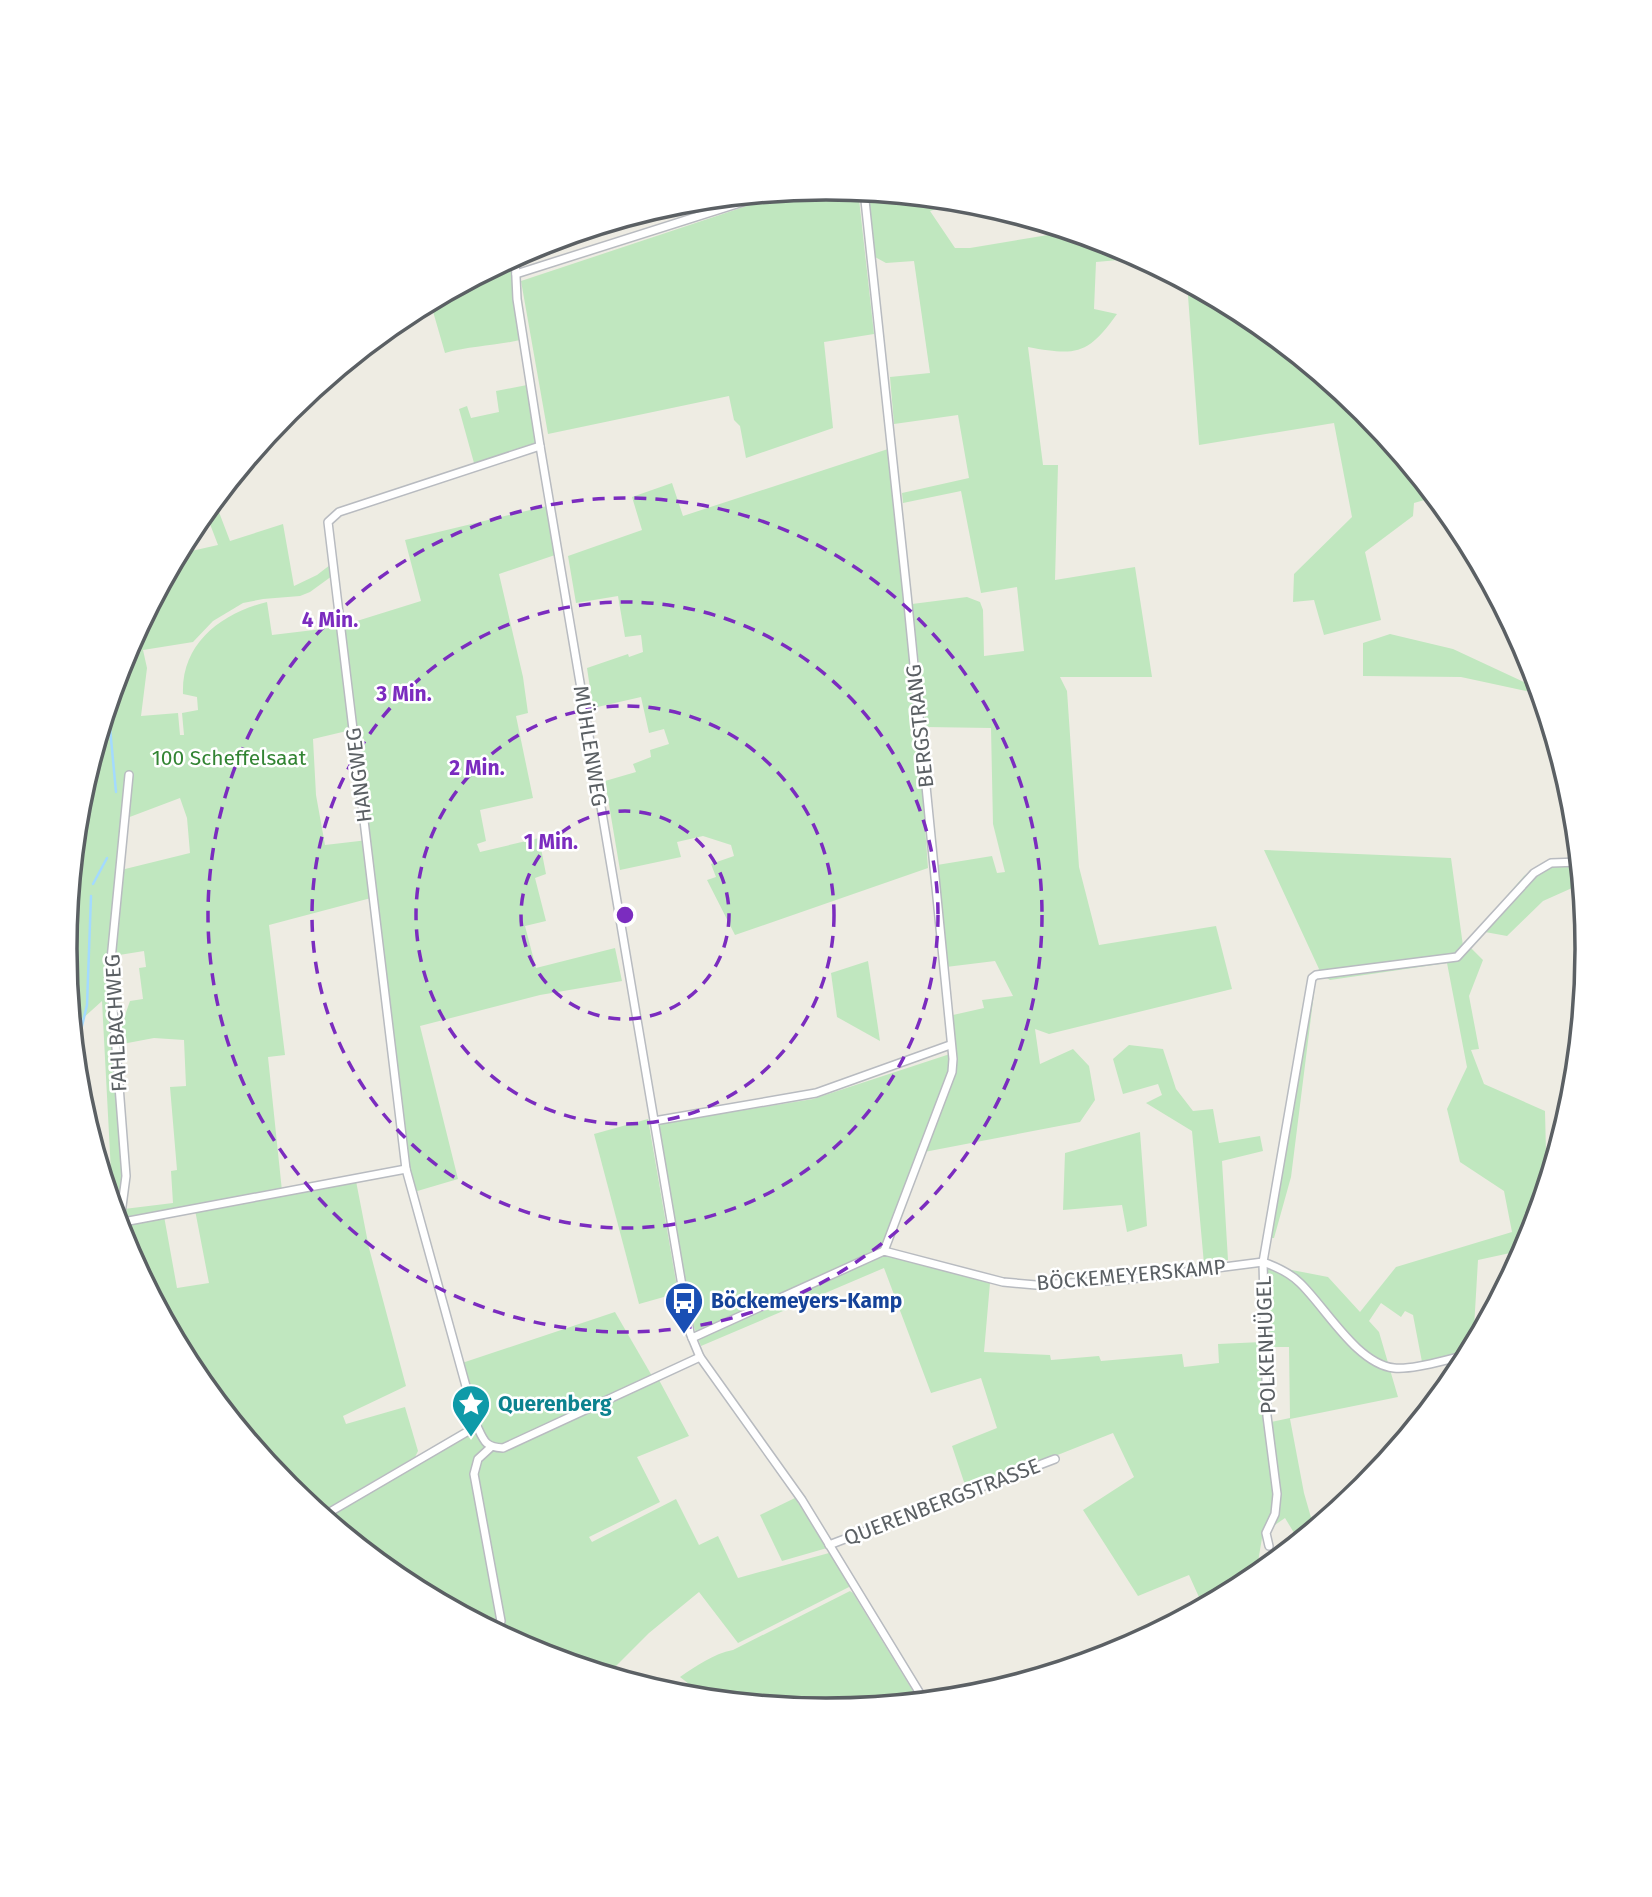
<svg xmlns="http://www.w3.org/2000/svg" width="1652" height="1897" viewBox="0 0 1652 1897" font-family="'Fira Sans',sans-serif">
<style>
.green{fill:#c0e7bf}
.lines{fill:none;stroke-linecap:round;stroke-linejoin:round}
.stream{stroke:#a3daff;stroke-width:2.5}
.street-casing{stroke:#b8bbc0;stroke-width:10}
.street{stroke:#fff;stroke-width:7}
.ring{fill:none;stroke:#7b2cbf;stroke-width:3.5;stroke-dasharray:12 9}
.labels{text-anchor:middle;stroke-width:5;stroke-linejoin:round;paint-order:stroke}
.street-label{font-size:21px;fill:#5b6064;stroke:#fff}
.park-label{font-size:21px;fill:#328433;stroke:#fff}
.transit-label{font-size:21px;font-weight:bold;fill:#164399;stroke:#fff;text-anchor:start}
.culture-label{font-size:21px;font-weight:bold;fill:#0d838f;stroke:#fff;text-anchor:start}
.rim{fill:none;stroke:#5b6064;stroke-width:3.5}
.centre{fill:#7b2cbf;stroke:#fff;stroke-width:3.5}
.ring-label{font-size:21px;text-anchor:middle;font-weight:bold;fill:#7b2cbf;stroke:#fff;stroke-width:5;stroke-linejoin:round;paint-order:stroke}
</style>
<rect width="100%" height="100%" fill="#eeece3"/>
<g class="green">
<path d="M826,187L858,190L874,334L824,342L833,428L746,458L740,426L734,420L729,396L548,434L521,281L795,190Z"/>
<path d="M866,191L960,201L930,211L955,248H970L1060,233V228L1118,245L1141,258L1096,262L1094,309L1117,314C1088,355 1076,356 1028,347L1043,465H1058L1055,580L1135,567L1152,677H1060L1067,691L1079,867L1099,945L1216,926L1232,989L1049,1034L1035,1029L1040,1064L1073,1049L1089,1066L1095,1100L1080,1122L919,1153L887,1254L990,1283L984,1352L1050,1355L1051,1360L1099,1356L1101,1361L1182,1354L1184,1367L1219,1363L1218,1344L1262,1342L1266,1423L1290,1418L1289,1347H1267L1266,1265L1328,1277L1360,1312L1396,1267L1512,1232L1504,1191L1460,1162L1447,1109L1467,1067L1447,963L1330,980L1324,976L1316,977L1291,1177L1274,1238H1269L1313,980L1319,969L1264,850L1451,858L1463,946L1524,876C1544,860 1554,859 1578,858L1581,884L1543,901L1507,936L1485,932L1470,947L1483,960L1469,996L1479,1049L1471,1050L1484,1084L1545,1111L1546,1153H1556L1529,1240L1524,1250L1478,1260L1473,1345L1470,1351L1422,1362L1413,1315L1405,1311L1401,1317L1381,1303L1369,1321L1379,1332L1398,1397L1290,1419L1304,1493L1314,1528L1299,1541L1285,1518L1272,1527L1281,1499L1272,1442L1275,1493L1272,1512L1263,1532L1257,1568L1263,1570L1249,1582L1203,1606L1189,1575L1138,1596L1083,1510L1134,1477L1113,1433L967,1491L952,1446L997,1428L981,1378L931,1393L884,1268L701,1346L694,1327L657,1124L813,1099L956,1052L953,1015L984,1008L982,1000L1013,996L995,961L946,967L937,865L992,856L997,873L1005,872L993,824L991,728L926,727L912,604L967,597L980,602L983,610L984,656L1024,651L1017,587L981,593L961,491L903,503L902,493L969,478L958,415L894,424L890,377L930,373L914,261L886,263L875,257Z"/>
<path d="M512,257L514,302L520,340C495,346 470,346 445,353L430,301Z"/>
<path d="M1187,282L1249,316L1365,410L1435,497L1414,503L1413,516L1365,552L1381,620L1324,635L1314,600L1293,602L1294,574L1352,517L1334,423L1199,445Z"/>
<path d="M527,385L535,443L474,463L459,409L467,406L471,418L499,412L496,391Z"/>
<path d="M888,449L918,730L928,868L735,935L707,880L716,877L711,864L734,856L731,845L703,836L677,842L681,857L620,870L605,781L636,772L633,764L651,757L650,750L669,744L664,729L649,733L641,697L593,708L587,668L628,654L629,657L643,652L641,635L625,637L618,596L576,603L568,556L642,530L632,497L672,483L683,516Z"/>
<path d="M214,499L230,541L283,524L294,586L317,575L330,565L332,576L310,592L300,596L263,599L243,603L213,621L193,642L143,650L147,668L141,716L178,713L180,735H184L182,713L198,710L197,697L183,694C181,643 222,613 267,602L272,635L339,627L351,730L313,739L316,795L325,845L368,840L344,625L421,601L405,540L547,506L555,555L499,574L523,677L528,713L516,716L533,798L480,810L486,841L477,844L480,852L539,838L546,874L535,878L546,921L525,926L536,968L615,948L622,981L540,995L420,1026L458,1179L414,1192L408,1170L371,898L269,925L285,1055L268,1057L282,1191L356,1181L369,1248L406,1386L343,1416L346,1424L405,1407L418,1451L415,1457L319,1513L287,1486L193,1371L121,1233V1224L164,1216L177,1288L209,1283L195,1210L121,1221L124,1209L173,1203L171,1171L177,1170L170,1087L186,1086L184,1040L154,1038L117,1045V1038L130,1001L143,999L139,968L146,967L144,951L113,956L121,870L190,853L187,818L180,798L127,818L108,970L123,1192L117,1222L111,1200L112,1191L102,1001L81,1020L75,1057L65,948L79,800L123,657L178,554L218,545L205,511Z"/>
<path d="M1390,634L1453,649L1526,683L1538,686L1540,694L1461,677L1363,676V643Z"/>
<path d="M868,961L880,1041L837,1017L831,973Z"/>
<path d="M1129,1045L1163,1049L1176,1089L1193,1111L1213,1109L1219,1143L1260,1136L1263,1151L1222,1161L1228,1260L1204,1264L1192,1131L1146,1103L1162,1095L1158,1084L1123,1094L1113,1059Z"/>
<path d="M648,1119L678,1293L639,1304L594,1134Z"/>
<path d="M1140,1132L1147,1226L1127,1232L1122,1205L1063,1210L1065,1153Z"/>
<path d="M615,1312L652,1376L502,1447L490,1446L480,1426L462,1363Z"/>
<path d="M659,1380L689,1436L637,1457L660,1502L589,1537L592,1542L676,1499L699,1545L718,1536L738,1578L829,1553L851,1586L738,1643L699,1592L649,1633L608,1674L534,1652L505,1636L475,1474L479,1460L490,1449H503Z"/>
<path d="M474,1430L485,1449C476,1458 472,1464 472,1477L498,1623L496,1631L403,1581L325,1518Z"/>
<path d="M795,1498L827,1548L782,1561L760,1515Z"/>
<path d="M850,1591L853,1593L919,1701L826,1710L707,1698L680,1677C696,1666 713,1654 733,1650Z"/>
</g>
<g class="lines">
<g class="stream">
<path d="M108,707L116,792"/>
<path d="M93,884L107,858"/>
<path d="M75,1055L87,1005L91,896"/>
</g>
<g class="street-casing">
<g id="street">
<path d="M864,191L907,594L953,1059L952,1072L884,1251"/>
<path d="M515,256L517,299L540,446L690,1333L700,1357L802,1500L924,1700"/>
<path d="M516,274L771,193"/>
<path d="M540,446L339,512L328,522L406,1169L477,1426C484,1441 485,1447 503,1448L700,1357"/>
<path d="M654,1121L816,1093L950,1045"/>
<path d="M118,1223L406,1169"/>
<path d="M119,1229L126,1176L110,970L129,775"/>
<path d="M692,1338L884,1251L1003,1282L1036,1285L1123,1280L1263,1262C1277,1267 1290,1273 1300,1283C1326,1308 1357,1364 1394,1368C1414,1370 1447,1359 1468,1355"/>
<path d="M490,1448L478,1459L474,1474L501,1621L498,1632"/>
<path d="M323,1516L477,1426"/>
<path d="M829,1545L1055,1459"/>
<path d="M1269,1546L1266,1533L1275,1514L1277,1494L1267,1416L1263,1262L1312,978L1316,975L1457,957L1534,873L1551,863L1579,862"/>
</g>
</g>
<use href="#street" class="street"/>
</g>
<g class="ring">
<circle cx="625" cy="915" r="104"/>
<circle cx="625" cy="915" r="209"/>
<circle cx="625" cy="915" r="313"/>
<circle cx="625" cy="915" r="417"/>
</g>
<defs>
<g id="bus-pin" transform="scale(2.0125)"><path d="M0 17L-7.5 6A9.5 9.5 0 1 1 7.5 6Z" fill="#1a4fb4" stroke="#fff"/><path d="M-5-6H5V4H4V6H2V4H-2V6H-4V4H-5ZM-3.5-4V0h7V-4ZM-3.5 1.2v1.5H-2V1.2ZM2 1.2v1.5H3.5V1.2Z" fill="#fff"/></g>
<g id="sight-pin" transform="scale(2.0125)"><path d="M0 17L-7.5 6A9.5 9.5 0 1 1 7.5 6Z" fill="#0f9aa8" stroke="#fff"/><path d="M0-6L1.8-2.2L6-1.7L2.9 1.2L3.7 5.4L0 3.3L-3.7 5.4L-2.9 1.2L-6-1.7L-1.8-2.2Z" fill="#fff"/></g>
</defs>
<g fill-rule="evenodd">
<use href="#bus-pin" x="684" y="1301"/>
<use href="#sight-pin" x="471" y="1404"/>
</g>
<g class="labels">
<g class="street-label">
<text transform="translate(920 726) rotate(-96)" y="7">BERGSTRANG</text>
<text transform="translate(590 746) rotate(81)" y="7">MÜHLENWEG</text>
<text transform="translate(359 775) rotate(-97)" y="7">HANGWEG</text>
<text transform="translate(116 1023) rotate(-93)" y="7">FAHLBACHWEG</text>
<text transform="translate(1131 1275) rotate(-5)" y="7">BÖCKEMEYERSKAMP</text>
<text transform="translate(1266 1345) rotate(-92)" y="7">POLKENHÜGEL</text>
<text transform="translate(942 1502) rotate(-21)" y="7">QUERENBERGSTRASSE</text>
</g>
<g class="park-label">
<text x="229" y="765">100 Scheffelsaat</text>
</g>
<g class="transit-label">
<text x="711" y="1308">Böckemeyers-Kamp</text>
</g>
<g class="culture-label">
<text x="498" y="1411">Querenberg</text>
</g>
</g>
<path d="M0 0H1652V1897H0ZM77 949a749 749 0 1 1 1498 0a749 749 0 1 1-1498 0Z" fill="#fff" fill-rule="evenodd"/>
<path class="rim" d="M77 949a749 749 0 1 1 1498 0a749 749 0 1 1-1498 0Z"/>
<circle cx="625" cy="915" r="10" class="centre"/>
<g class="ring-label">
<text x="330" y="627">4 Min.</text>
<text x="404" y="701">3 Min.</text>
<text x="477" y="775">2 Min.</text>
<text x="551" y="849">1 Min.</text>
</g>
</svg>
